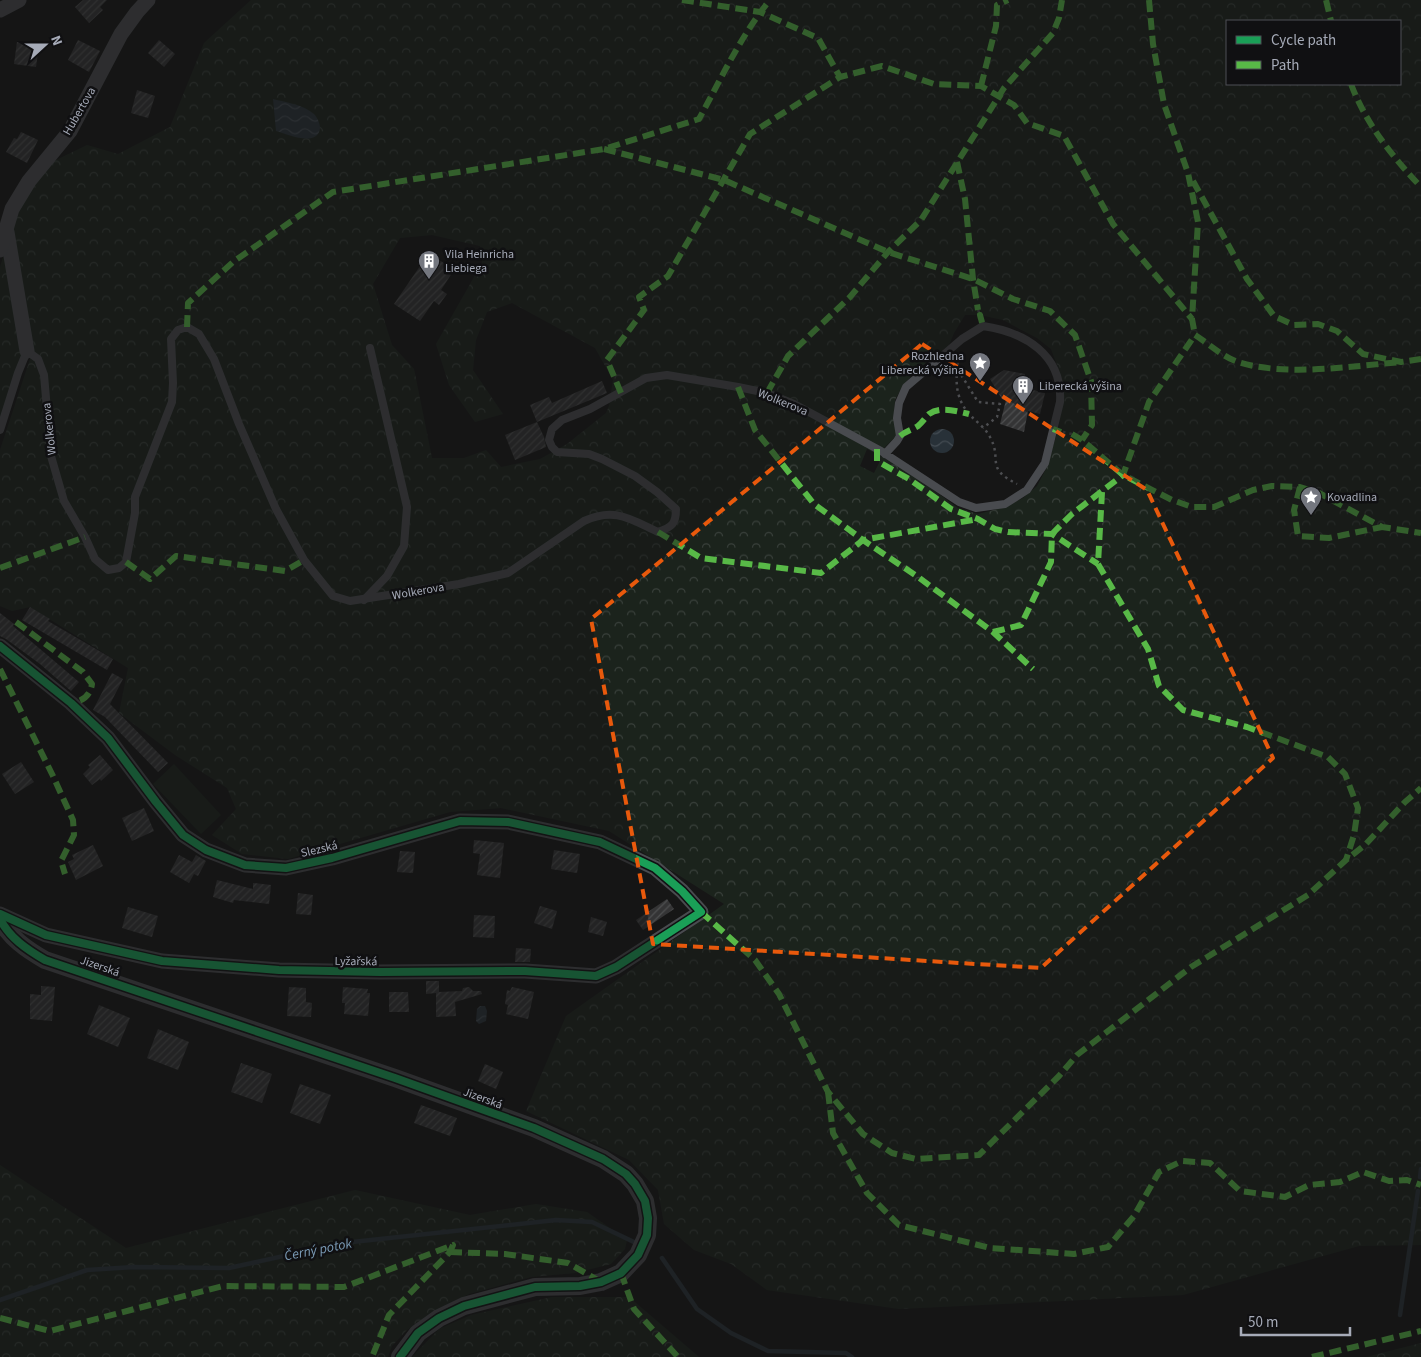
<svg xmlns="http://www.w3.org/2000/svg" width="1421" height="1357" viewBox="0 0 1421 1357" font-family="'Source Sans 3',sans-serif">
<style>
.forest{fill:url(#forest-crowns);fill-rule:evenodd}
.pitch{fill:#1b231c}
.water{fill:url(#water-waves)}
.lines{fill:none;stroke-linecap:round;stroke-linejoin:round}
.stream{stroke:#283138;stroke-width:4.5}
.building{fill:url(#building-hatch)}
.path{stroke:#4c4d50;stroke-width:2.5;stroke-dasharray:2.5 4;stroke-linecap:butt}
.service{stroke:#494b4f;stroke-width:8}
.minor{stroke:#494b4f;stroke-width:15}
.tertiary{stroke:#494b4f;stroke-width:18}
.quiet{stroke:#58b947;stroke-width:6;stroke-dasharray:12 6;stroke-linecap:butt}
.cycleway-casing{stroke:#101012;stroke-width:11}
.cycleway{stroke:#1a9f57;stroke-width:8}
.marked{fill:none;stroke:#e8590c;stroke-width:4;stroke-dasharray:10 6;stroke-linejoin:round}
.labels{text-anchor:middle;stroke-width:5;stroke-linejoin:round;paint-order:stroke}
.street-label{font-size:12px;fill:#a6abb8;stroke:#101012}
.poi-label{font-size:12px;fill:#a6abb8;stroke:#101012;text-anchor:start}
.water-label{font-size:14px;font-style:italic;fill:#7a9ab5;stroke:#101012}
</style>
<defs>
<pattern id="forest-crowns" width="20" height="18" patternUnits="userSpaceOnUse" patternTransform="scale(1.25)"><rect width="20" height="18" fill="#1b231c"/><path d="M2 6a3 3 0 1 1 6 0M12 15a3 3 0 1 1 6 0" fill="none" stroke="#39403b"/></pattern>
<pattern id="water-waves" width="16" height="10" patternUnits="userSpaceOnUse" patternTransform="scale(1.25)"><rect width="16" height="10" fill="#283138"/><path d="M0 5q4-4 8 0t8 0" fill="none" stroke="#444c53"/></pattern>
<pattern id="building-hatch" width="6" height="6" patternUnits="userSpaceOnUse" patternTransform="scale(1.25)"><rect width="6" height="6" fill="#343435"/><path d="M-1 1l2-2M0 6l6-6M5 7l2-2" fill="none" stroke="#4e4f50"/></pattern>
</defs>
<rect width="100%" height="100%" fill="#161616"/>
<g class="forest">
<path d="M251,0H1421V1245L1359,1246L1183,1295L899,1309L767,1290L731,1264L694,1250L664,1224L658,1190L629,1160L526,1111L566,1016L724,904L609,831L501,808L450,812L288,859L242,854L212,835L236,809L227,788L175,755L119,713L128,668L30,607L12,611L0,606V450L32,353L11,226L22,202L50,163L87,145L118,154L170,127L204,43ZM1227,21H1400V84H1227ZM432,235L480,246L482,263L436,344L449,385L475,422L503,414L473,370L476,340L487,312L512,303L595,348L613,380L609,406L606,413L567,444L540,459L501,467L486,450L464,458H432L414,369L392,345L373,284L400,238ZM965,315H980L1003,320L1037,338L1051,349L1059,370L1064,393L1058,430L1047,467L1037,486L1023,498L1005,507L978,514L958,508L924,483L880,455L881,451L896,436L898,429L894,414L895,400L903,385L916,371L949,345L954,333ZM867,449L879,455V463L874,473L860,466Z"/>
<path d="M5,251L23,351L0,419V267Z"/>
<path d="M0,1165L126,1248L355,1190L470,1215L536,1204L587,1212L627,1240L625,1249L611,1264L575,1273L531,1277L469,1294L436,1310L407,1330L392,1346L388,1357H0Z"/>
<path d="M552,1297H629L699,1357H412L439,1329L471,1315Z"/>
<path d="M1421,1343V1357H1366Z"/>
</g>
<path class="pitch" d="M174,764L221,815L201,834L153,784Z"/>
<g class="water">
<path d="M273,99C285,102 304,105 314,114C317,117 320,123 320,128C318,148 287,134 276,131Z"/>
<circle cx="942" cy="441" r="12"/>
<path d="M480,1006H485L487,1011L486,1021L479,1024L476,1021L477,1009Z"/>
</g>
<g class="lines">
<g class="stream">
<path d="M1420,1177L1421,1169"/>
<path d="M662,1258L697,1309L731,1333L768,1351L846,1353L852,1357"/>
<path d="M0,1300L87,1270L134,1267L229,1268L343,1243L556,1220L592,1222L636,1243"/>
<path d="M1400,1315L1418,1191"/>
</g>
</g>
<g class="building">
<path d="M83,0H107L100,7L103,10L89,23L75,7Z"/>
<path d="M78,40L100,51L89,72L68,60Z"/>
<path d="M159,40L175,54L164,67L148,53Z"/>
<path d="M17,42L39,46L36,67L14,64Z"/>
<path d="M137,90L155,96L148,118L131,113Z"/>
<path d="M21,132L38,140L27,163L6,152L14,138L17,139Z"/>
<path d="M429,253L454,270L441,290L447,294L439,305L434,301L420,321L394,304Z"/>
<path d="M1004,370L1025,374L1023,384L1033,386V390L1045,393L1040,414L1028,411L1024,432L1000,424L1006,400L1002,399L990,379Z"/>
<path d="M602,381L607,393L537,422L530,405L549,397L552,403Z"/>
<path d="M537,422L544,437L546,447L515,460L505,435Z"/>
<path d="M30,607L50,619L48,621L113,659L107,670L22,620Z"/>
<path d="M0,613L14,624L13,626L79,682L71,691L40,664L6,639L0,636Z"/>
<path d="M112,673L123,679L110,704L168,763L158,772L105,717L93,710Z"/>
<path d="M100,755L113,770L101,781L100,779L92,785L83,774L90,767L88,765Z"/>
<path d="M21,762L34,782L15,794L2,774Z"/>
<path d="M144,808L154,831L132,841L122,818Z"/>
<path d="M474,840L504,843L500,878L477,875L480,854L473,853Z"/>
<path d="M93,845L103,866L76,880L68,862L74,859L72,855Z"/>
<path d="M554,850L580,854L577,873L551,869Z"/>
<path d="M400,851L415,852L413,873L397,872Z"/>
<path d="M179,855L192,862L196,855L206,861L198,876L194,874L189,883L170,872Z"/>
<path d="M217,880L253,889V883L271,885L269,904L234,900L233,903L213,897Z"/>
<path d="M298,893L313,895L311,915L296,914Z"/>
<path d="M667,899L674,909L643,930L636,920Z"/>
<path d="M540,906L557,911L552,929L534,923Z"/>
<path d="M128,907L158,916L152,937L122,928Z"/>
<path d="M474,915L495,916L494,938L473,937Z"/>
<path d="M591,917L607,922L603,936L588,932Z"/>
<path d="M516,948L531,949L530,962H515Z"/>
<path d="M426,981H439V992L462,991L463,988L469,987L473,991H481L482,994L455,1002L456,1016L436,1017V993L426,994Z"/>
<path d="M41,986L55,987L52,1021L30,1019V994L41,995Z"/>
<path d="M289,987L306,988V1002L312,1003L311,1017L287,1016Z"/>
<path d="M343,987L368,989L367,993H370L368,1016L344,1014L345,1003H342Z"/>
<path d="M512,987L534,992L528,1019L506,1014L508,1005L505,1004L507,990L510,991Z"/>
<path d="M389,992H408L409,1012H389Z"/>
<path d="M99,1005L130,1018L118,1047L87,1034Z"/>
<path d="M158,1029L189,1042L178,1070L147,1058Z"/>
<path d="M241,1063L272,1074L262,1103L231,1092Z"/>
<path d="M485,1064L503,1072L496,1089L478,1081Z"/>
<path d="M300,1084L331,1095L320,1124L290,1113Z"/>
<path d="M421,1105L457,1118L450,1136L414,1123Z"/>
</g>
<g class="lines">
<g class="path">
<path d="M978,310L981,317"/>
<path d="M959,356C955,379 954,399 972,417C978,423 986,429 990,437C1003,461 984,467 1017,484"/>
<path d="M956,373H960L978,402L1000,404L997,417L983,428"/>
<path d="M1063,432L1072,434"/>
</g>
<g class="service">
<path d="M0,430L18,373L27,351L38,359L44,375L51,456L64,501L85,537L95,559L108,570L119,568L126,562L135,513V497L172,402L173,383L171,339L178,330L187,327L199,334L214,359L239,424L276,509L304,560L333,596L350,601L459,584L508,573L584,521C615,507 630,519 658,532C672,527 676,524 676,509L657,492L635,476L602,459L589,454L557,452L552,447L549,440L552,429L562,420L590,409L646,378L667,375L738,387L767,393L794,404L881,451L959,502L976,508L1005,504L1027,490L1045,463L1060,402C1063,354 1024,332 983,326L962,339L906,387L899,403L897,418L900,436L897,441L885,454"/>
<path d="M364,600L387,576L404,546L407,507L370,348"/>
</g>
<g class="minor">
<path d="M0,10L19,0"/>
<path d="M7,232L27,351"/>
<path d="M0,250L12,209L29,181L70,131L121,34L137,12L148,0"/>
<path d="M0,646L71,703L108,738L156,802L183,835L206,850L245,865L286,868L332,858L460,821L508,822L600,842L655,868L682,891L701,912L616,967L596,976L525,971L380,972L279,970L162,961L46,935L0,914"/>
</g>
<path class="tertiary" d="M0,919C10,938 26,949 45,960L395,1078L534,1128L603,1159L626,1174L635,1184L645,1201L648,1218L647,1235L638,1255L621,1273L601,1282L580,1286L535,1287L464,1306L439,1318L418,1333L400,1357"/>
<g class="quiet">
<path d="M682,0L760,12L818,38L840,77"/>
<path d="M1149,0L1153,44L1164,104L1188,173L1198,222L1192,319L1195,335"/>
<path d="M1326,0L1331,21"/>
<path d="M1351,84C1366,124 1392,156 1421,187"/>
<path d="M981,86L996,26L997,5L1008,0"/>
<path d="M604,149L724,180L888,252L973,279L1013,299L1050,311L1075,335L1091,381L1092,425L1082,440"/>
<path d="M957,162L965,199L973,279L978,310"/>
<path d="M1193,181L1247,279L1274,316L1294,325L1318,324L1337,331L1363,354L1401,362L1421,359"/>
<path d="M981,319L980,315L983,326"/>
<path d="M187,327L188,303L233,262L333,192L604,149L699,119C721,79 741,35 770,0"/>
<path d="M738,387L755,430L814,504L863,540L918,577L993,632L1033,669"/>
<path d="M621,393L607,360L644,310L639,297L668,276L750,134L840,77L882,66L934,84L981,86L1014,105L1027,123L1064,136L1113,224L1192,319"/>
<path d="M767,393L788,356L850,297L888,252L921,220L1004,88L1053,33L1059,18L1062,0"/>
<path d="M1053,429L1061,432"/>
<path d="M1072,434L1082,440L1123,475L1172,500L1192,507H1214L1253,490L1272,486L1300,487L1319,493L1382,527L1421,533"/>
<path d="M900,436C906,431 912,430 918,426C922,423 925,418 929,414C941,406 956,411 969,414"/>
<path d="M877,449V461L909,479L951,509L978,519L995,529L1008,532L1052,534L1098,564"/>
<path d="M1300,487L1294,510L1298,536L1329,538L1382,527"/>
<path d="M1102,492L1098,564L1148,649L1159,686L1183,710L1247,727L1328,757L1345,774L1358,808L1354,835L1346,860"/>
<path d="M658,532L701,558L821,573L863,540L978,519"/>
<path d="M126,562L150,579L176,556L285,571L304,560"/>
<path d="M0,568L85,537"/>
<path d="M16,622L83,672L92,684C90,697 82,701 71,703"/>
<path d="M993,632L1021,625L1051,562L1052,534L1072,514L1123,475L1149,402L1195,335C1209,344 1223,357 1238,362C1285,377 1352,366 1401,362"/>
<path d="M0,669L53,776L73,820L74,835L61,861L65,874"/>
<path d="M701,912L755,960L779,994L828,1092L863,1134L892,1153L916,1159L979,1155L1059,1076L1077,1055L1191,967L1308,895L1346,860L1365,845L1405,802L1421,788"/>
<path d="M828,1092L833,1133L867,1193L899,1225L990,1248L1074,1254L1108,1247L1134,1216L1159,1172L1182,1161L1210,1163L1240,1191L1285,1197L1309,1185L1340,1182L1363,1172L1389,1181L1407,1180L1421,1185"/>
<path d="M450,1252L505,1254L568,1263L601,1282"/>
<path d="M621,1273L634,1309L678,1357"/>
<path d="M0,1318L50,1331L223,1286L344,1287L453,1245L450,1252L389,1315L372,1357"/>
<path d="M1312,1357L1421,1331"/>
</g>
<g class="cycleway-casing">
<g id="cycleway">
<path d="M0,646L71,703L108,738L156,802L183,835L206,850L245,865L286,868L332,858L460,821L508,822L600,842L655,868L682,891L701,912L616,967L596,976L525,971L380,972L279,970L162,961L46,935L0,914"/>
<path d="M0,919C10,938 26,949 45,960L395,1078L534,1128L603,1159L626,1174L635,1184L645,1201L648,1218L647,1235L638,1255L621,1273L601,1282L580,1286L535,1287L464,1306L439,1318L418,1333L400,1357"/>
</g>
</g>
<use href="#cycleway" class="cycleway"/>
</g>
<path d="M0 0H1421V1357H0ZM922,344L1147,490L1273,758L1041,968L653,944L591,619Z" fill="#161616" fill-opacity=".55" fill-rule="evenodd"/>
<path class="marked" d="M922,344L1147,490L1273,758L1041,968L653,944L591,619Z"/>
<defs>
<g id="building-pin" transform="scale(1.125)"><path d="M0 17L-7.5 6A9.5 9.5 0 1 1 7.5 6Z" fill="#74777f" stroke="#101012"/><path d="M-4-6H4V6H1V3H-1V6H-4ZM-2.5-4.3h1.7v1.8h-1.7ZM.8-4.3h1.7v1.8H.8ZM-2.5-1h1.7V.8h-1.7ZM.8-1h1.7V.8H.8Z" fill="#fff"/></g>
<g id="sight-pin" transform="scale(1.125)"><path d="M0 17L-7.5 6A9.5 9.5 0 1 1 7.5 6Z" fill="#74777f" stroke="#101012"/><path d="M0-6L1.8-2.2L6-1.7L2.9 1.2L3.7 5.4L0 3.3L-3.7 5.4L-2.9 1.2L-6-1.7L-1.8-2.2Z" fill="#fff"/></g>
</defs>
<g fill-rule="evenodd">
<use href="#building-pin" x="429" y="261"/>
<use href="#sight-pin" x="980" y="363"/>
<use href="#building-pin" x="1023" y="386"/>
<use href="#sight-pin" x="1311" y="497"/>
</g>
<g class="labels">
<g class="street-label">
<text transform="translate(79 111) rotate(-60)" y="4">Hubertova</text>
<text transform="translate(783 402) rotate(22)" y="4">Wolkerova</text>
<text transform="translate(49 429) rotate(-96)" y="4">Wolkerova</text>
<text transform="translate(418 591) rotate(-10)" y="4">Wolkerova</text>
<text transform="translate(319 849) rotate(-13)" y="4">Slezská</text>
<text transform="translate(356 961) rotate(1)" y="4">Lyžařská</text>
<text transform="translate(100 966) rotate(19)" y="4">Jizerská</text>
<text transform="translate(483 1098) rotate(20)" y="4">Jizerská</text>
</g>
<g class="poi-label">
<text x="445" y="258">Vila Heinricha<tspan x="445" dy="14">Liebiega</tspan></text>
<text x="964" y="360" text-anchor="end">Rozhledna<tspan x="964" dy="14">Liberecká výšina</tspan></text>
<text x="1039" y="390">Liberecká výšina</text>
<text x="1327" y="501">Kovadlina</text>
</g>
<g class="water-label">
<text transform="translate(318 1249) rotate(-11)" y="5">Černý potok</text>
</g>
</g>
<rect x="1226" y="20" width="175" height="65" fill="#101012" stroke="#4c4e54"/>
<rect x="1236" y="36" width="25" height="8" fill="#1a9f57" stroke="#4c4e54"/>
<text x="1271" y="45" font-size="15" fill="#a6abb8">Cycle path</text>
<rect x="1236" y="61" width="25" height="8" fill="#58b947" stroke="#4c4e54"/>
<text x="1271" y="70" font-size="15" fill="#a6abb8">Path</text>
<g transform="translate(45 45) rotate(69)" stroke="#101012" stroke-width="4" paint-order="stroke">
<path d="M0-4L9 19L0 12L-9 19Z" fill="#a6abb8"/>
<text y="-8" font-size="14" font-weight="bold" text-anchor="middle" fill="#a6abb8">N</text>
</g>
<path d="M1241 1327v8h109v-8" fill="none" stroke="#a6abb8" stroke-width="2.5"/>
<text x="1248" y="1327" font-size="15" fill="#a6abb8" stroke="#101012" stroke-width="4" paint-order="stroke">50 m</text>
</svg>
